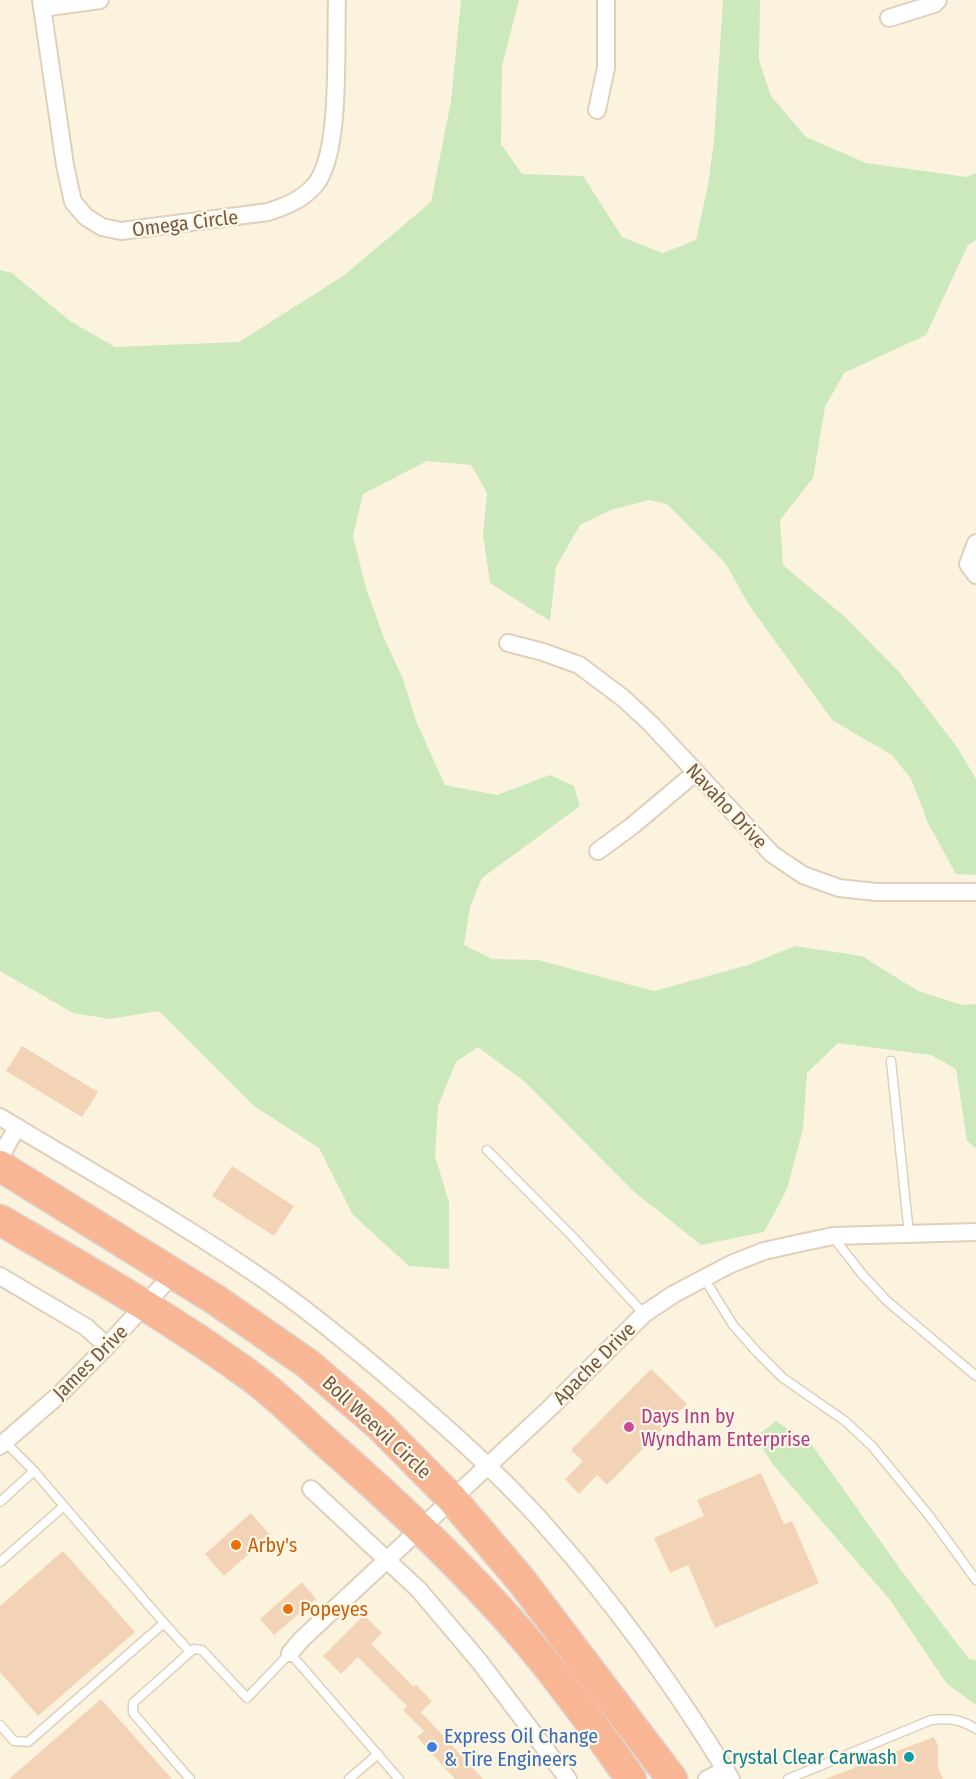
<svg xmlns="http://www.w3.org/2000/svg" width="976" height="1779" viewBox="0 0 976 1779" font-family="'Fira Sans Condensed',sans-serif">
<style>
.green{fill:#cce9be}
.building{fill:#f2d3b6}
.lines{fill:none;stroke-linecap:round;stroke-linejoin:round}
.lane-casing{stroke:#e0cfbb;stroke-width:11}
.street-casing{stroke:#e0cfbb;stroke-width:20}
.highway-casing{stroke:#ddd7d3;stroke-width:33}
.lane{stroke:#fff;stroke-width:8}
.street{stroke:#fff;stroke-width:16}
.highway{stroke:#f8b694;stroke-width:30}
.hotel-dot{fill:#d1479c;stroke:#fff7e5;stroke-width:2}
.food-dot{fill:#e8710a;stroke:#fff7e5;stroke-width:2}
.shop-dot{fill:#3f7fe0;stroke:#fff7e5;stroke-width:2}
.culture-dot{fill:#0f9aa8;stroke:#fff7e5;stroke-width:2}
.labels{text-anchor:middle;stroke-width:4.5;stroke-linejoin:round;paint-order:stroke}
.street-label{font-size:20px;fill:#735a47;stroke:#fff7e5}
.hotel-label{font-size:20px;fill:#b23c85;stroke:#fff7e5;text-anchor:start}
.food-label{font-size:20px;fill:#c56008;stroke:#fff7e5;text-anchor:start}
.shop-label{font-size:20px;fill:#366cbe;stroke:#fff7e5;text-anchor:start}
.culture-label{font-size:20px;fill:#0d838f;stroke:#fff7e5;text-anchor:end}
</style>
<rect width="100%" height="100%" fill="#fcf3df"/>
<g class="green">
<path d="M461,0H519L502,66L501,144L522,174L583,176L622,237L663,253L696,240L708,185L714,140L723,0H760L759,60L771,96L806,137L866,163L967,177L976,173V240L968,245L926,335L844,373L825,407L813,478L780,520L783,565L846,618L900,673L957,747L976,779V875L956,874L928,823L911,779L892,755L832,720L749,605L726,564L667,504L649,500L611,510L580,525L556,567L550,621L490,583L483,535L487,493L471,465L427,461L363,494L353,536L366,588L384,638L403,679L416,721L445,785L497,795L550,775L574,786L580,806L482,878L470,907L464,945L492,959L538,960L654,991L748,965L795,946L862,956L918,991L962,1005L976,1004V1148L967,1141L956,1069L931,1055L838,1043L807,1073L803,1129L787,1189L764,1232L701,1245L632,1190L524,1081L478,1047L456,1062L438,1106L435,1156L449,1202V1269L409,1266L353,1215L319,1148L254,1106L159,1011L110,1019L73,1013L0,971V270L12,273L70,321L115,347L239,342L343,276L431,202L451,101Z"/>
<path d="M776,1421L812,1445L901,1570L969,1659L976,1660V1705L947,1684L890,1600L774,1466L755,1437Z"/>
</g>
<g class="building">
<path d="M22,1046L98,1092L82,1117L6,1071Z"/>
<path d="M232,1166L294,1206L274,1236L212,1196Z"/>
<path d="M651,1369L687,1404L607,1485L597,1475L579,1494L565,1479L583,1461L571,1450Z"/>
<path d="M761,1473L784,1524L792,1521L819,1583L715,1628L688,1565L670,1573L654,1538L704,1516L697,1500Z"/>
<path d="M251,1513L270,1535L224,1576L205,1554Z"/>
<path d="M63,1551L135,1632L38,1716L0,1672V1606Z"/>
<path d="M302,1582L316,1599L274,1635L260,1619Z"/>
<path d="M364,1615L382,1633L371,1644L414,1687L416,1685L432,1701L421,1712L483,1779H455L417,1737L424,1731L403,1710L407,1706L358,1657L341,1674L323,1656Z"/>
<path d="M101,1699L172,1779H9Z"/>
<path d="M934,1737L938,1746V1768L943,1779H825Z"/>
</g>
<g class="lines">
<g class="lane-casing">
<g id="lane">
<path d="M891,1061L909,1234"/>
<path d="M487,1150L570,1234L644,1314"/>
<path d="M833,1237L862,1274L887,1301L976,1376"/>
<path d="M704,1278L733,1325L757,1352L783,1378L845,1421L872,1446L931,1518L976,1580"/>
<path d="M0,1502L34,1471L3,1440"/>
<path d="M0,1562L64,1506"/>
<path d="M164,1623L190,1652L133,1703V1713L190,1779"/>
<path d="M190,1652L194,1649L202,1650L247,1698L290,1653L399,1779"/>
<path d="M0,1725L14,1741L28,1742L164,1623L34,1471"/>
<path d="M349,1779L378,1754"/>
<path d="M788,1779L931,1720C949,1718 961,1719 976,1729"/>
</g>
</g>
<g class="street-casing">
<g id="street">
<path d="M41,0L65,165L73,202L86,217L102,227L121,231L268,212C286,206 302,200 315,185C342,154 335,44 337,0"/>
<path d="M42,8L100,0"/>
<path d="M889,18L934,4L938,0"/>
<path d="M597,110L606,68V0"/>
<path d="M976,543L968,564L976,575"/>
<path d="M508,643L543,652L579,665L623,698L651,724L772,854L803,875L839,888L876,892H976"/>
<path d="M598,851L632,826L695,773"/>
<path d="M0,1117C91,1172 186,1225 273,1286C318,1318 361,1354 403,1390C455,1434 506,1480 551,1532C618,1608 678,1692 731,1779"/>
<path d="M0,1158L17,1127"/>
<path d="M0,1276L86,1327L107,1346"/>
<path d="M0,1446L61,1393L107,1346L174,1273"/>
<path d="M311,1489L419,1590L479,1661L568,1779"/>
<path d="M290,1653L302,1639L551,1407L644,1314L674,1294L731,1264L764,1251L800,1243L833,1236L976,1232"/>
<path d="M707,1779L726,1770"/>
</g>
</g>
<g class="highway-casing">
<g id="highway">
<path d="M0,1166L216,1300L308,1364L379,1425L452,1499L521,1580L672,1779"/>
<path d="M0,1220C86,1270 173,1319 253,1378C280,1398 303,1422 328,1444C401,1508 471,1574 533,1648C568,1690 600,1735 631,1779"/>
</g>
</g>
<use href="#lane" class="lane"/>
<use href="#street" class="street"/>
<use href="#highway" class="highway"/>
</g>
<circle class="hotel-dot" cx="629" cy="1427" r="6"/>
<g class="food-dot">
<circle cx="236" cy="1545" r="6"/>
<circle cx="288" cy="1609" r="6"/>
</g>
<circle class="shop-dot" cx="432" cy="1747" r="6"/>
<circle class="culture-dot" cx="909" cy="1757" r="6"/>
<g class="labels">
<g class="street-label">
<text transform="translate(185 223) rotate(-7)" y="7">Omega Circle</text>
<text transform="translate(727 806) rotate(47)" y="7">Navaho Drive</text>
<text transform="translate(90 1362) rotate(-45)" y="7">James Drive</text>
<text transform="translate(594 1363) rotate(-45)" y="7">Apache Drive</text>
<text transform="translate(377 1427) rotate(43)" y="7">Boll Weevil Circle</text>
</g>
<g class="hotel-label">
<text x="641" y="1423">Days Inn by<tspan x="641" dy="23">Wyndham Enterprise</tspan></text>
</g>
<g class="food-label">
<text x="248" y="1552">Arby's</text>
<text x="300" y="1616">Popeyes</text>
</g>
<g class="shop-label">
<text x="444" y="1743">Express Oil Change<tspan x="444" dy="23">&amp; Tire Engineers</tspan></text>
</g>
<g class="culture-label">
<text x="897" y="1764">Crystal Clear Carwash</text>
</g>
</g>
</svg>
